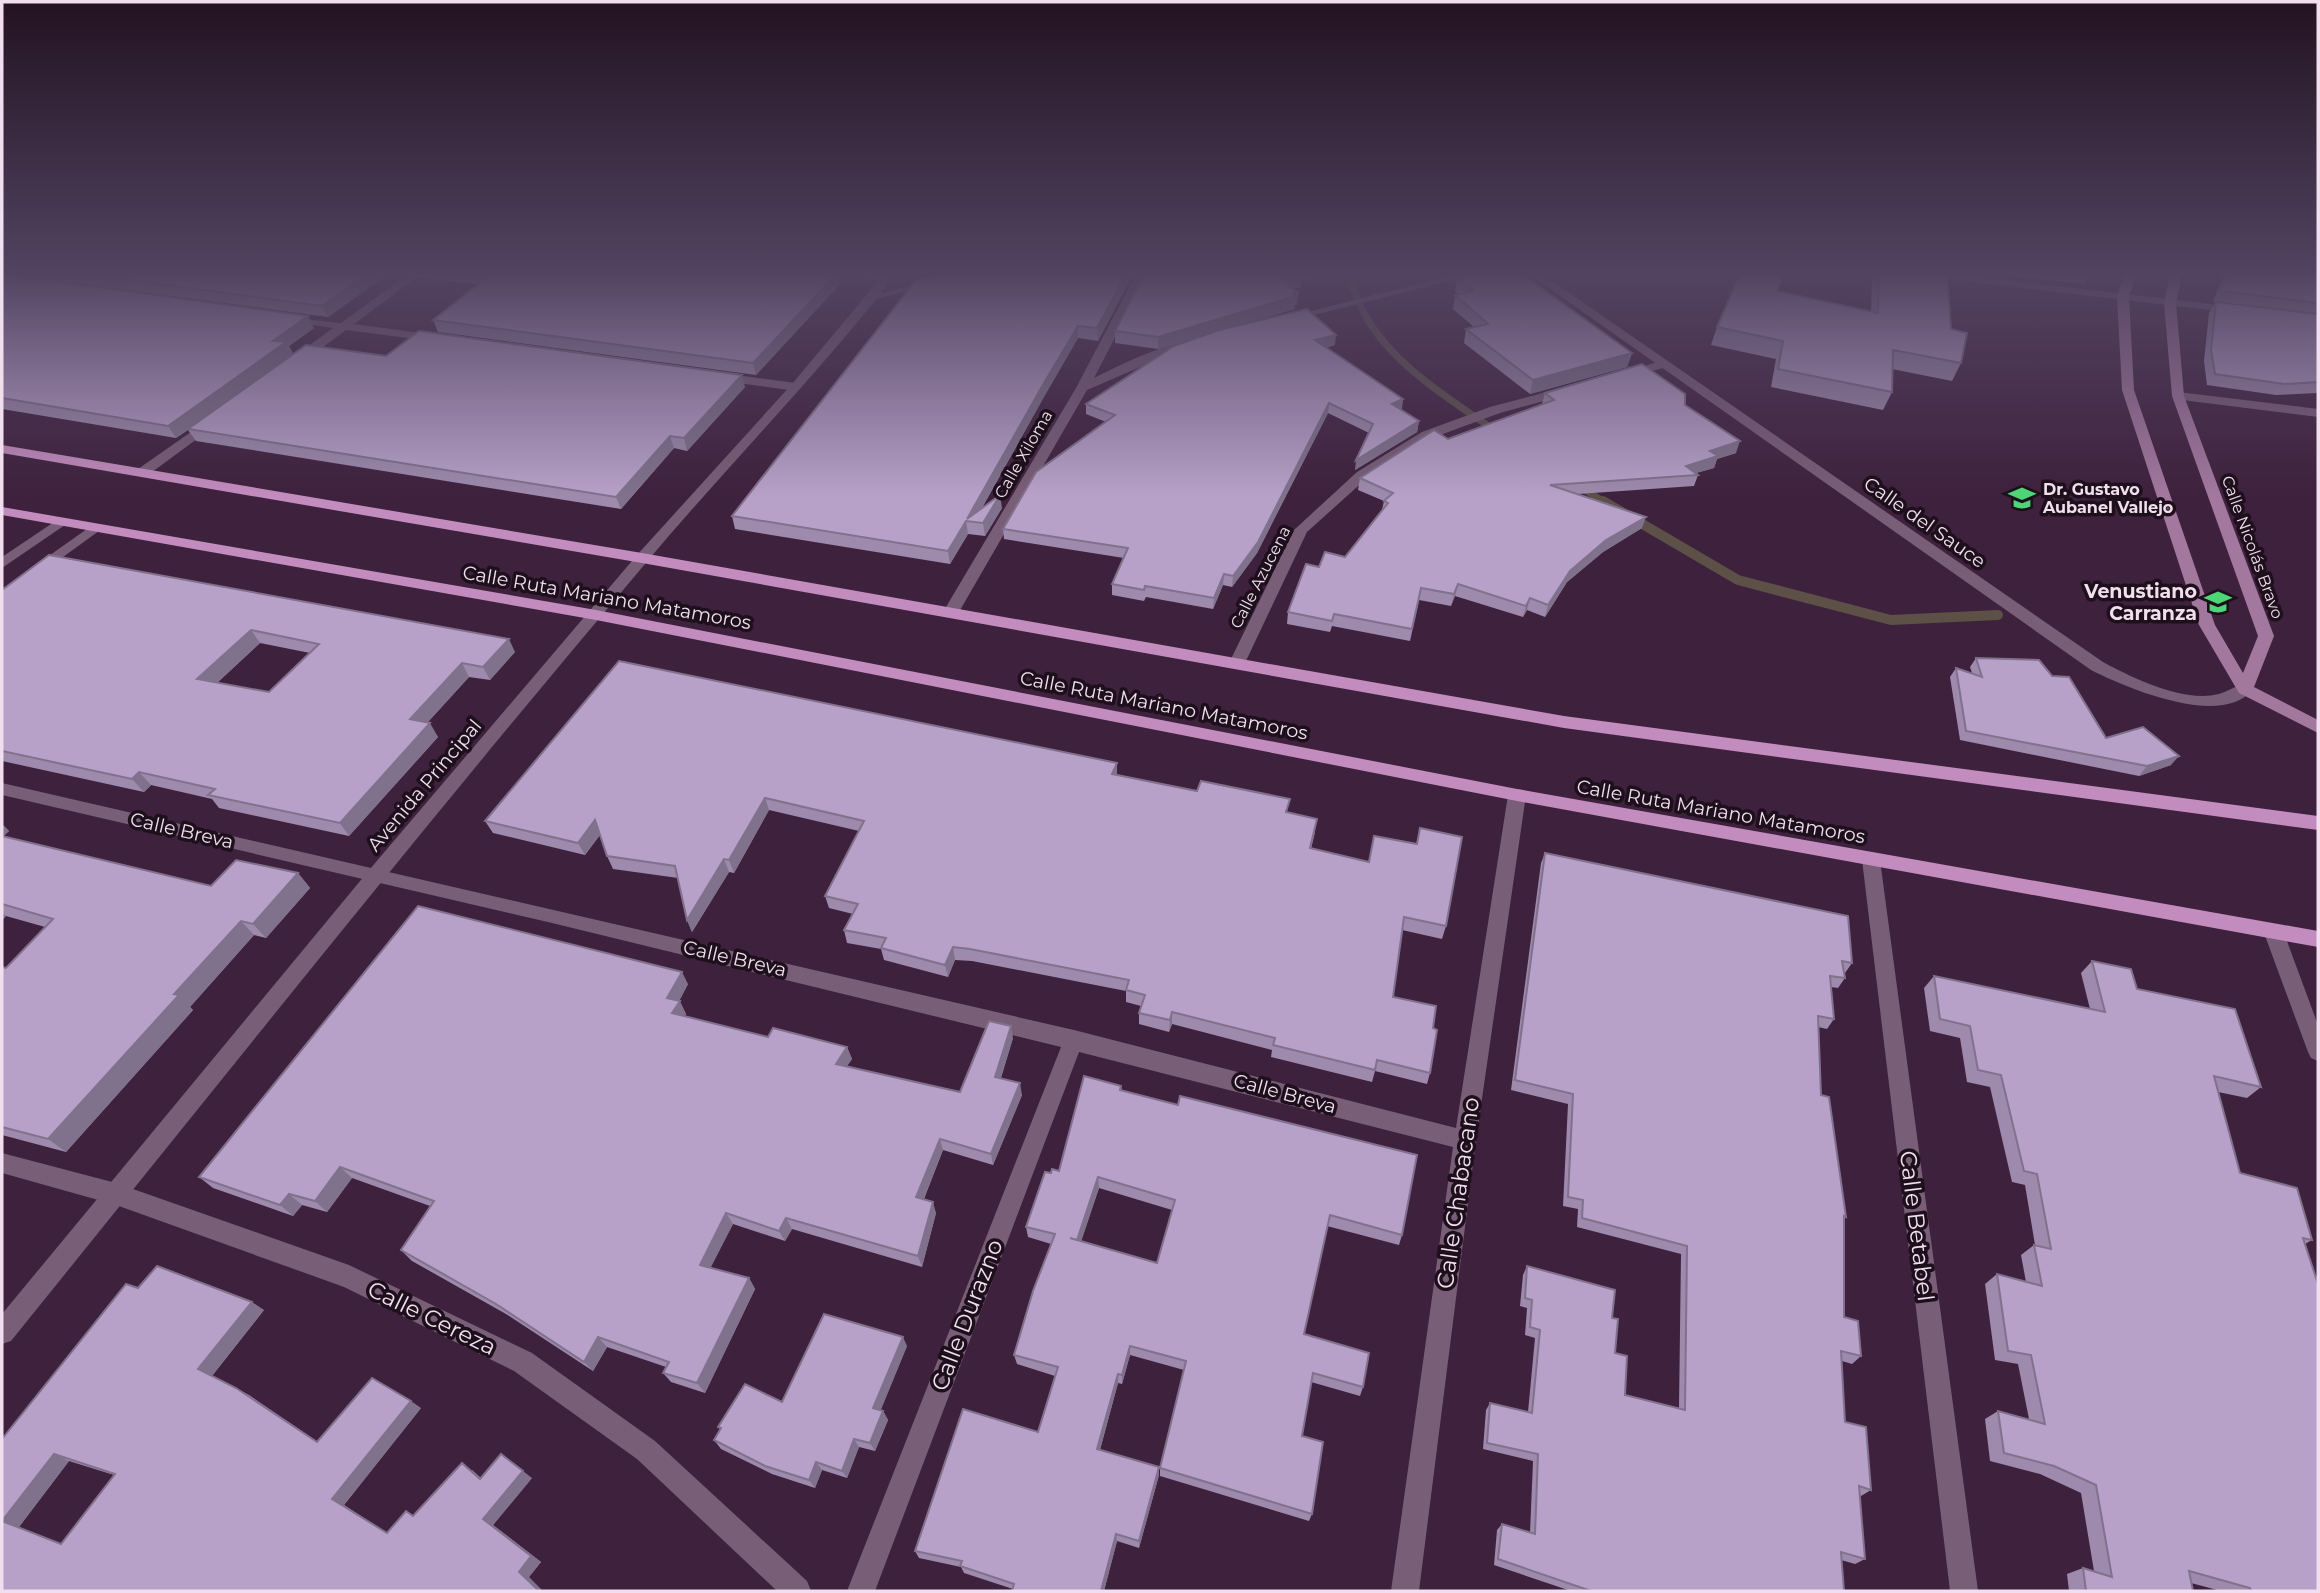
<svg xmlns="http://www.w3.org/2000/svg" width="2320" height="1593" viewBox="0 0 2320 1593" font-family="Montserrat,sans-serif">
<style>
.lines{fill:none;stroke-linecap:round;stroke-linejoin:round}
.stream-far1{stroke:#5c5047;stroke-width:7}
.stream{stroke:#5c5047;stroke-width:10}
.minor{fill:#785e76;fill-rule:evenodd}
.tertiary{fill:#785e76;fill-rule:evenodd}
.secondary{fill:#a2789e;fill-rule:evenodd}
.primary{fill:#c38cbe;fill-rule:evenodd}
.wall{fill:#9d8aac;fill-rule:evenodd}
.shaded-wall{fill:#80718c}
.building{fill:#b7a1c8;stroke:#80718c;stroke-width:2;fill-rule:evenodd}
.labels{text-anchor:middle;stroke-width:7;stroke-linejoin:round;paint-order:stroke}
.far-street-label{font-size:16px;fill:#f1deee;stroke:#1d101c}
.far-poi-label{font-size:16px;font-weight:bold;fill:#f1deee;stroke:#1d101c;text-anchor:start}
.street-label{font-size:19px;fill:#f1deee;stroke:#1d101c}
.poi-label{font-size:19px;font-weight:bold;fill:#f1deee;stroke:#1d101c;text-anchor:end}
.near-street-label{font-size:23px;fill:#f1deee;stroke:#1d101c}
</style>
<rect width="100%" height="100%" fill="#3e213c"/>
<g class="lines">
<g class="stream-far1">
<path d="M1350,274C1364,349 1439,391 1497,432"/>
<path d="M1580,487L1606,503"/>
</g>
<path class="stream" d="M1603,501L1738,580L1891,620L1998,615"/>
<g class="minor">
<path d="M408,274H421L354,324L435,335L439,336V342L346,330L300,364H292V358L333,328L286,321V317L341,323Z"/>
<path d="M854,274H888L893,277C884,283 863,280 854,274Z"/>
<path d="M962,274H983L870,300L864,297Z"/>
<path d="M1136,274H1148L1094,378C1110,370 1178,335 1191,345L1087,390L959,612L956,615H946L943,612L1076,388Z"/>
<path d="M1457,274H1477L1290,321L1284,318Z"/>
<path d="M1923,274H1957L2235,307L2241,310L2235,313L1929,277Z"/>
<path d="M1663,360L1669,364L1667,367L1626,378L1620,374Z"/>
<path d="M720,373L796,383L802,387L796,391L716,380V374Z"/>
<path d="M1565,387L1569,388V394L1500,413L1432,438L1367,478L1307,532L1245,663L1237,668L1231,667L1229,663L1294,530L1357,472L1422,432L1490,407Z"/>
<path d="M2178,392L2318,409V417L2174,399V393Z"/>
<path d="M211,418L217,422L216,425L148,475H138V469Z"/>
<path d="M2,783L1074,1030L1456,1128L1508,795L1517,789L1523,790L1526,795L1476,1140L1419,1591H1391L1453,1147L1079,1052L875,1591H847L1061,1047L552,923L2,795Z"/>
<path d="M1871,853L1877,855L1880,860L1978,1591H1950L1862,860L1865,855Z"/>
<path d="M2274,925L2281,927L2284,933L2318,1025V1061L2311,1058L2308,1052L2264,933L2267,927Z"/>
<path d="M2,1153L116,1183L349,1265L532,1353L655,1441L807,1581L811,1591H777L637,1459L514,1371L344,1287L116,1205L2,1173Z"/>
</g>
<g class="tertiary">
<path d="M884,274H896C818,375 727,466 645,564C429,819 221,1081 11,1341L2,1344V1314L370,869L637,555L792,384Z"/>
<path d="M1529,274H1542L2103,662C2133,678 2183,703 2219,694C2228,691 2236,686 2245,683L2253,689C2223,729 2126,688 2091,670Z"/>
<path d="M60,518L67,522L65,525L2,568V557Z"/>
<path d="M94,524L101,528L99,531L2,601V589Z"/>
</g>
<path class="secondary" d="M2124,274H2136L2129,297L2134,390L2215,625L2243,673L2258,636L2172,396L2164,303L2170,274H2182L2176,303L2184,396L2274,636L2254,687L2318,720V733L2239,693L2199,625L2122,390L2117,297Z"/>
<g class="primary">
<path d="M2,445L642,553L1564,716L2318,816V830L1564,728L642,563L2,453Z"/>
<path d="M2,507L596,610L1517,789L2318,931V947L1517,801L596,620L2,515Z"/>
</g>
</g>
<g class="wall">
<path d="M2,274L314,328L289,346L293,354L386,356L745,387L687,451L674,448L621,509L196,441L188,430L176,438L2,409Z"/>
<path d="M7,274H388L328,317Z"/>
<path d="M419,274H844L839,279L840,284L756,375L438,332L433,320L478,284L421,278Z"/>
<path d="M1133,274L1098,341L1078,338L1045,395L982,508H1002L985,536L968,534L950,564L735,529L732,516Z"/>
<path d="M1144,274L1315,278L1301,281V287L1293,289L1297,305H1295V309L1227,328L1335,345L1326,348L1403,399L1401,410L1419,421L1417,432L1355,470L1369,433L1328,413L1257,553L1232,587L1223,585L1213,609L1146,597L1144,601L1112,595V584L1124,558L1004,539L1003,529L1106,422L1086,414V404L1210,334L1158,349L1115,343V331Z"/>
<path d="M1872,274H1947L1951,329L1961,363L1952,381L1892,369V392L1883,410L1771,387L1776,359L1711,345L1717,327L1777,291L1871,312Z"/>
<path d="M1994,274H2090L2084,284Z"/>
<path d="M2224,274H2318V393L2276,395L2207,385L2204,361L2209,313L2216,302H2213Z"/>
<path d="M1457,278L1632,353L1627,367L1530,394L1464,343L1466,329L1474,327L1453,309L1455,295L1458,294L1455,291Z"/>
<path d="M1545,393L1685,405L1736,453L1717,459L1714,468L1696,473L1698,475L1694,486L1578,494L1642,528L1603,552L1567,582L1545,617L1527,610L1523,617L1455,596L1451,606L1419,600L1410,641L1332,626L1330,632L1287,624L1288,612L1319,567L1345,557L1382,510L1384,501L1358,490L1360,478L1448,439L1542,404Z"/>
<path d="M2,590L515,652L490,680L469,677L427,723L438,737L349,836L219,808L212,799L151,785L144,792L2,761ZM260,643L310,653L269,692L217,683Z"/>
<path d="M1976,658L2106,738L2171,765L2139,776L1960,740L1950,677L1956,668L1972,673L1970,667Z"/>
<path d="M619,661L1117,775L1288,813L1315,832L1311,849L1369,862L1417,844L1420,828L1446,926L1442,939L1402,930L1393,997L1433,1028L1430,1073L1427,1084L1375,1071L1372,1082L1271,1057L1272,1050L1172,1024L1169,1032L1139,1024V1013L1141,1006L1126,1002V991L972,961L955,960L948,977L884,960L881,949L847,943L844,930L853,914L829,908L825,896L859,831L769,810L734,873L729,872L692,932L687,920L678,878L613,869L607,856L600,835L585,855L493,833L485,821Z"/>
<path d="M2,824L9,831L3,836L211,886L298,873L310,888L266,938L254,935L190,1007L193,1010L66,1152L2,1135V967L6,968L45,927L6,916L2,920Z"/>
<path d="M1545,853L1852,963L1845,973H1844L1845,978L1838,988L1831,987L1834,1019L1827,1029L1818,1027L1821,1095L1846,1217L1844,1220V1317L1861,1356L1852,1364L1842,1361L1845,1422L1871,1490L1861,1496L1860,1495L1865,1559L1855,1564L1841,1560L1844,1591H1571L1494,1565L1497,1530L1502,1524L1530,1533L1533,1461L1483,1449L1486,1410L1490,1403L1528,1412L1535,1338L1525,1335L1527,1308L1520,1306L1523,1275L1527,1266L1612,1318L1615,1353L1625,1395L1679,1408L1681,1254L1577,1227L1578,1209L1563,1206L1568,1104L1511,1090L1541,863Z"/>
<path d="M2092,961L2137,989L2261,1087L2247,1098L2218,1092L2240,1173L2312,1240L2305,1244L2318,1591H2221L2191,1583L2193,1591H2069L2067,1574L2083,1568L2094,1571L2081,1493L2040,1474L1990,1461L1985,1419L1998,1411L2029,1419L2018,1364L1995,1360L1985,1284L1997,1274L2026,1282L2021,1255L2034,1245H2035L2025,1185L2012,1182L1990,1087L1967,1082L1960,1038L1930,1031L1924,988L1934,976L2090,1009L2081,973Z"/>
<path d="M688,984L679,1001L686,1014L685,1016L768,1037L847,1047L852,1059L847,1066L960,1092L1013,1038L1001,1078L1022,1095L993,1165L943,1150L924,1199L936,1213L922,1267L792,1229L785,1241L733,1224L710,1268L749,1278L755,1289L705,1393L671,1382L663,1373L666,1367L607,1347L593,1371L506,1314L412,1261L401,1250L430,1206L352,1178L327,1212L302,1205L293,1216L213,1188L199,1177Z"/>
<path d="M1121,1086L1122,1091L1402,1235L1399,1245L1327,1226L1304,1334L1363,1387L1360,1396L1311,1382L1302,1436L1312,1514L1309,1521L1160,1476V1468L1184,1370L1130,1355L1122,1384L1118,1383L1100,1450L1159,1467V1475L1139,1548L1117,1541L1104,1591H1012L1013,1589L964,1573L961,1567L919,1558L915,1551L1038,1432L1055,1376L1017,1364L1014,1355L1051,1244L1028,1237L1026,1227L1051,1173L1059,1171ZM1099,1188L1172,1210L1157,1263L1081,1241Z"/>
<path d="M138,1288L264,1310L212,1376L249,1395L318,1442L421,1408L344,1505L387,1533L414,1515L472,1470L481,1478H532L493,1525L541,1562L529,1577L2,1591V1439ZM69,1461L114,1475L61,1544L19,1527Z"/>
<path d="M907,1346L880,1411H883L888,1420L875,1451L859,1447L847,1478L822,1470L815,1488L772,1474L721,1449L714,1440L721,1429L718,1427L782,1402Z"/>
</g>
<g class="shaded-wall">
<path d="M367,274H388L328,317L322,306Z"/>
<path d="M834,274H844L839,279L840,284L756,375L753,363Z"/>
<path d="M1126,274H1133L1098,341L1097,328Z"/>
<path d="M1297,274H1316L1315,278L1301,281V287L1280,292L1281,279Z"/>
<path d="M1298,293L1297,305H1295V309L1158,349V337Z"/>
<path d="M308,316L314,328L289,346L293,354L176,438L168,426L273,341Z"/>
<path d="M1078,326V338L1045,395L974,522L967,519L1044,383Z"/>
<path d="M1336,335L1335,345L1314,351L1315,340Z"/>
<path d="M1632,353L1627,367L1530,394L1533,380Z"/>
<path d="M742,375L745,387L687,451L684,438Z"/>
<path d="M1403,399L1402,409L1391,414L1392,404Z"/>
<path d="M1329,403L1328,413L1257,553L1232,587L1233,576Z"/>
<path d="M1419,421L1417,432L1355,470L1356,460Z"/>
<path d="M670,436L674,448L621,509L616,497Z"/>
<path d="M1740,441L1736,453L1717,459L1714,468L1685,476L1686,466L1710,451Z"/>
<path d="M1000,495L1002,508L985,536L983,523Z"/>
<path d="M1646,517L1642,528L1603,552L1567,582L1545,617L1548,605L1570,571L1606,540Z"/>
<path d="M966,521L968,534L950,564L948,551Z"/>
<path d="M1224,574L1223,585L1213,609L1214,598Z"/>
<path d="M1458,584L1455,596L1451,606L1454,594Z"/>
<path d="M1530,598L1527,610L1523,617L1526,606Z"/>
<path d="M251,630L260,643L207,692L197,679Z"/>
<path d="M509,639L515,652L490,680L483,667Z"/>
<path d="M462,663L469,677L418,733L410,719Z"/>
<path d="M430,723L438,737L349,836L340,823Z"/>
<path d="M2179,756L2171,765L2139,776L2147,766Z"/>
<path d="M1117,763V776L1112,774Z"/>
<path d="M139,772L151,785L144,792L132,779Z"/>
<path d="M765,798L769,810L734,873L729,860Z"/>
<path d="M595,820L601,833L585,855L578,843Z"/>
<path d="M2,824L9,831L2,838Z"/>
<path d="M724,859L729,872L692,932L687,920Z"/>
<path d="M298,873L310,888L266,938L253,924Z"/>
<path d="M2,912L6,916L2,920Z"/>
<path d="M241,921L254,935L190,1007L193,1010L66,1152L48,1139L174,994Z"/>
<path d="M953,947L955,960L948,977L945,965Z"/>
<path d="M682,972L688,984L674,1011L667,998Z"/>
<path d="M680,1001L686,1014L679,1026L672,1013Z"/>
<path d="M1172,1012V1024L1169,1032L1170,1020Z"/>
<path d="M1011,1026L1013,1038L997,1089L995,1077Z"/>
<path d="M847,1047L852,1059L840,1076L836,1064Z"/>
<path d="M1020,1083L1022,1095L993,1165L991,1154Z"/>
<path d="M940,1139L943,1150L920,1208L916,1197Z"/>
<path d="M340,1167L352,1178L327,1212L315,1201Z"/>
<path d="M1098,1177L1099,1188L1078,1251L1077,1240Z"/>
<path d="M289,1194L302,1205L293,1216L280,1205Z"/>
<path d="M933,1202L936,1213L922,1267L918,1256Z"/>
<path d="M726,1213L733,1224L707,1275L700,1265Z"/>
<path d="M786,1218L792,1229L785,1241L779,1231Z"/>
<path d="M749,1278L755,1289L705,1393L697,1383Z"/>
<path d="M252,1302L264,1310L211,1377L198,1369Z"/>
<path d="M598,1337L607,1347L593,1371L584,1362Z"/>
<path d="M903,1337L907,1346L878,1417L873,1408Z"/>
<path d="M1130,1346V1355L1122,1384V1375Z"/>
<path d="M1118,1374V1383L1098,1457L1097,1449Z"/>
<path d="M411,1401L421,1408L344,1505L398,1540L332,1499Z"/>
<path d="M883,1411L888,1420L875,1451L870,1443Z"/>
<path d="M854,1439L859,1447L847,1478L842,1471Z"/>
<path d="M54,1454L69,1461L19,1527L2,1521Z"/>
<path d="M501,1454L532,1478L493,1525L541,1562L529,1577L543,1591H539L519,1572L483,1519Z"/>
<path d="M816,1462L822,1470L815,1488L809,1480Z"/>
<path d="M1159,1467V1475L1139,1548V1541Z"/>
<path d="M1116,1534L1117,1541L1104,1591H1101Z"/>
</g>
<g class="building">
<path d="M2,274L308,316L273,341L286,342L168,426L2,398Z"/>
<path d="M85,274H367L322,306Z"/>
<path d="M485,274H836L753,363L433,320L490,275Z"/>
<path d="M940,274H1126L1097,328L1078,326L1044,383L967,519L1000,495L983,523L966,521L948,551L732,516L916,280Z"/>
<path d="M1144,274H1301L1302,275L1281,279L1298,293L1293,294L1296,296L1158,337L1115,331Z"/>
<path d="M1473,274H1522L1632,353L1533,380L1466,329L1488,324L1455,295L1474,291L1457,278Z"/>
<path d="M1740,274H1783L1777,291L1878,313L1879,274H1947L1951,329L1967,333L1961,363L1893,350L1892,392L1778,369L1783,341L1717,327Z"/>
<path d="M2227,274H2318V303L2220,291Z"/>
<path d="M2216,302L2318,314V382L2284,384L2215,374L2211,350Z"/>
<path d="M1307,309L1336,335L1315,340L1403,399L1392,404L1419,421L1356,460L1373,424L1329,403L1258,542L1233,576L1224,574L1214,598L1145,586L1144,590L1112,584L1128,548L1003,529L1036,472L1115,415L1086,404L1174,346L1219,330Z"/>
<path d="M419,331L742,375L684,438L670,436L616,497L188,429L306,345L386,356Z"/>
<path d="M1642,364L1685,394V405L1740,441L1710,451L1718,456L1686,466L1698,475L1550,485L1646,517L1606,540L1570,571L1548,605L1530,598L1526,606L1458,584L1454,594L1421,588L1412,629L1334,614L1332,621L1288,612L1306,564L1319,567L1325,552L1345,557L1388,503L1384,501L1393,493L1360,478L1434,430L1448,439L1554,400L1545,393Z"/>
<path d="M49,555L509,639L483,667L462,663L410,719L430,723L340,823L208,795L215,789L139,772L132,779L2,751V590ZM251,630L319,644L269,692L197,679Z"/>
<path d="M1976,658L2039,660L2052,676L2069,677L2106,738L2143,727L2179,756L2147,766L1966,731L1956,668L1982,677Z"/>
<path d="M619,661L1117,763L1112,774L1197,791L1201,781L1290,799L1286,812L1317,819L1310,848L1369,862L1374,836L1417,844L1420,828L1462,837L1446,926L1404,917L1393,997L1436,1006L1433,1028L1437,1030L1430,1073L1377,1060L1375,1070L1273,1045L1275,1038L1172,1012L1170,1020L1139,1013L1145,995L1126,990L1129,980L970,949L953,947L945,965L881,948L886,938L844,930L858,904L825,896L864,821L765,798L729,860L724,859L687,920L675,866L607,856L595,820L578,843L485,821Z"/>
<path d="M2,836L211,886L236,860L298,873L253,924L241,921L174,994L179,995L48,1139L2,1127V967L6,968L53,919L2,904Z"/>
<path d="M1545,853L1848,916L1852,963L1842,961L1845,978L1830,976L1834,1019L1818,1016L1821,1095L1829,1097L1846,1217L1844,1216V1317L1858,1321L1861,1356L1841,1351L1845,1422L1866,1427L1871,1490L1859,1486L1865,1559L1841,1552L1844,1591H1591L1498,1559L1502,1524L1535,1534L1538,1454L1487,1443L1490,1403L1532,1413L1540,1330L1530,1327L1532,1300L1525,1298L1527,1266L1615,1290L1612,1318L1618,1319L1615,1353L1627,1356L1625,1395L1685,1410L1687,1246L1582,1218L1583,1200L1568,1197L1573,1094L1515,1080Z"/>
<path d="M418,906L682,972L667,998L680,1001L672,1013L768,1037L773,1028L847,1047L836,1064L960,1092L989,1021L1011,1026L995,1077L1020,1083L991,1154L940,1139L916,1197L933,1202L918,1256L786,1218L779,1231L726,1213L700,1265L749,1278L697,1383L663,1373L669,1362L598,1337L584,1362L496,1304L401,1250L434,1201L340,1167L315,1201L289,1194L280,1205L199,1177Z"/>
<path d="M2092,961L2131,969L2137,989L2235,1009L2261,1087L2214,1076L2240,1173L2297,1188L2312,1240L2303,1238L2318,1284V1591H2251L2250,1588L2189,1571L2193,1591H2086L2083,1568L2112,1577L2096,1485L2054,1466L2004,1453L1998,1411L2045,1424L2031,1355L2008,1351L1997,1274L2042,1286L2034,1245L2051,1249L2037,1174L2024,1171L2001,1075L1978,1070L1970,1026L1940,1019L1934,976L2105,1012Z"/>
<path d="M1084,1076L1121,1086L1120,1090L1178,1105L1180,1096L1417,1155L1402,1235L1330,1215L1304,1334L1369,1353L1363,1387L1313,1373L1302,1436L1323,1442L1312,1514L1160,1468L1186,1361L1130,1346L1122,1375L1118,1374L1097,1449L1159,1467L1139,1541L1116,1534L1101,1591H1012L1014,1584L960,1566L962,1561L915,1551L963,1409L1038,1432L1058,1367L1014,1355L1033,1291L1055,1234L1026,1227L1045,1172L1051,1173L1052,1169L1059,1171ZM1098,1177L1175,1200L1157,1263L1070,1238L1077,1240Z"/>
<path d="M157,1266L252,1302L198,1369L236,1388L317,1442L372,1378L411,1401L332,1499L387,1533L406,1511L413,1516L462,1463L480,1479L501,1454L523,1471L483,1519L531,1556L519,1572L539,1591H2V1439L126,1284L138,1288ZM54,1454L115,1474L61,1544L2,1521Z"/>
<path d="M824,1314L903,1337L873,1408L883,1411L870,1443L854,1439L842,1471L816,1462L809,1480L765,1466L714,1440L721,1428L718,1427L745,1384L782,1402Z"/>
</g>
<linearGradient id="sky" x2="0" y2="1"><stop stop-color="#221221"/><stop offset="0.55" stop-color="#524361"/><stop offset="1" stop-color="#524361" stop-opacity="0"/></linearGradient>
<rect width="2320" height="497" fill="url(#sky)"/>
<defs>
<g id="school-bare" transform="scale(2.1)"><path d="M0-5L7-2L0 1L-7-2ZM-4 1L0 2.5L4 1V4Q0 6-4 4Z" fill="#4dd676" stroke="#1d101c" stroke-width="2.5" paint-order="stroke"/></g>
</defs>
<g fill-rule="evenodd">
<use href="#school-bare" x="2022" y="498"/>
<use href="#school-bare" x="2218" y="602"/>
</g>
<g class="labels">
<g class="far-street-label">
<text transform="translate(1023 454) rotate(-60)" y="6">Calle Xiloma</text>
<text transform="translate(2253 547) rotate(70)" y="6">Calle Nicolás Bravo</text>
<text transform="translate(1260 577) rotate(-63)" y="6">Calle Azucena</text>
</g>
<g class="far-poi-label">
<text x="2043" y="495">Dr. Gustavo<tspan x="2043" dy="18">Aubanel Vallejo</tspan></text>
</g>
<g class="street-label">
<text transform="translate(1925 522) rotate(35)" y="7">Calle del Sauce</text>
<text transform="translate(607 597) rotate(10)" y="7">Calle Ruta Mariano Matamoros</text>
<text transform="translate(1164 705) rotate(11)" y="7">Calle Ruta Mariano Matamoros</text>
<text transform="translate(424 785) rotate(-50)" y="7">Avenida Principal</text>
<text transform="translate(1721 811) rotate(10)" y="7">Calle Ruta Mariano Matamoros</text>
<text transform="translate(182 830) rotate(13)" y="7">Calle Breva</text>
<text transform="translate(735 958) rotate(13)" y="7">Calle Breva</text>
<text transform="translate(1285 1093) rotate(15)" y="7">Calle Breva</text>
</g>
<g class="poi-label">
<text x="2197" y="598">Venustiano<tspan x="2197" dy="22">Carranza</tspan></text>
</g>
<g class="near-street-label">
<text transform="translate(1458 1193) rotate(-82)" y="8">Calle Chabacano</text>
<text transform="translate(1917 1226) rotate(83)" y="8">Calle Betabel</text>
<text transform="translate(967 1315) rotate(-69)" y="8">Calle Durazno</text>
<text transform="translate(432 1318) rotate(26)" y="8">Calle Cereza</text>
</g>
</g>
<rect width="2320" height="1593" fill="none" stroke="#f1deee" stroke-width="7"/>
</svg>
